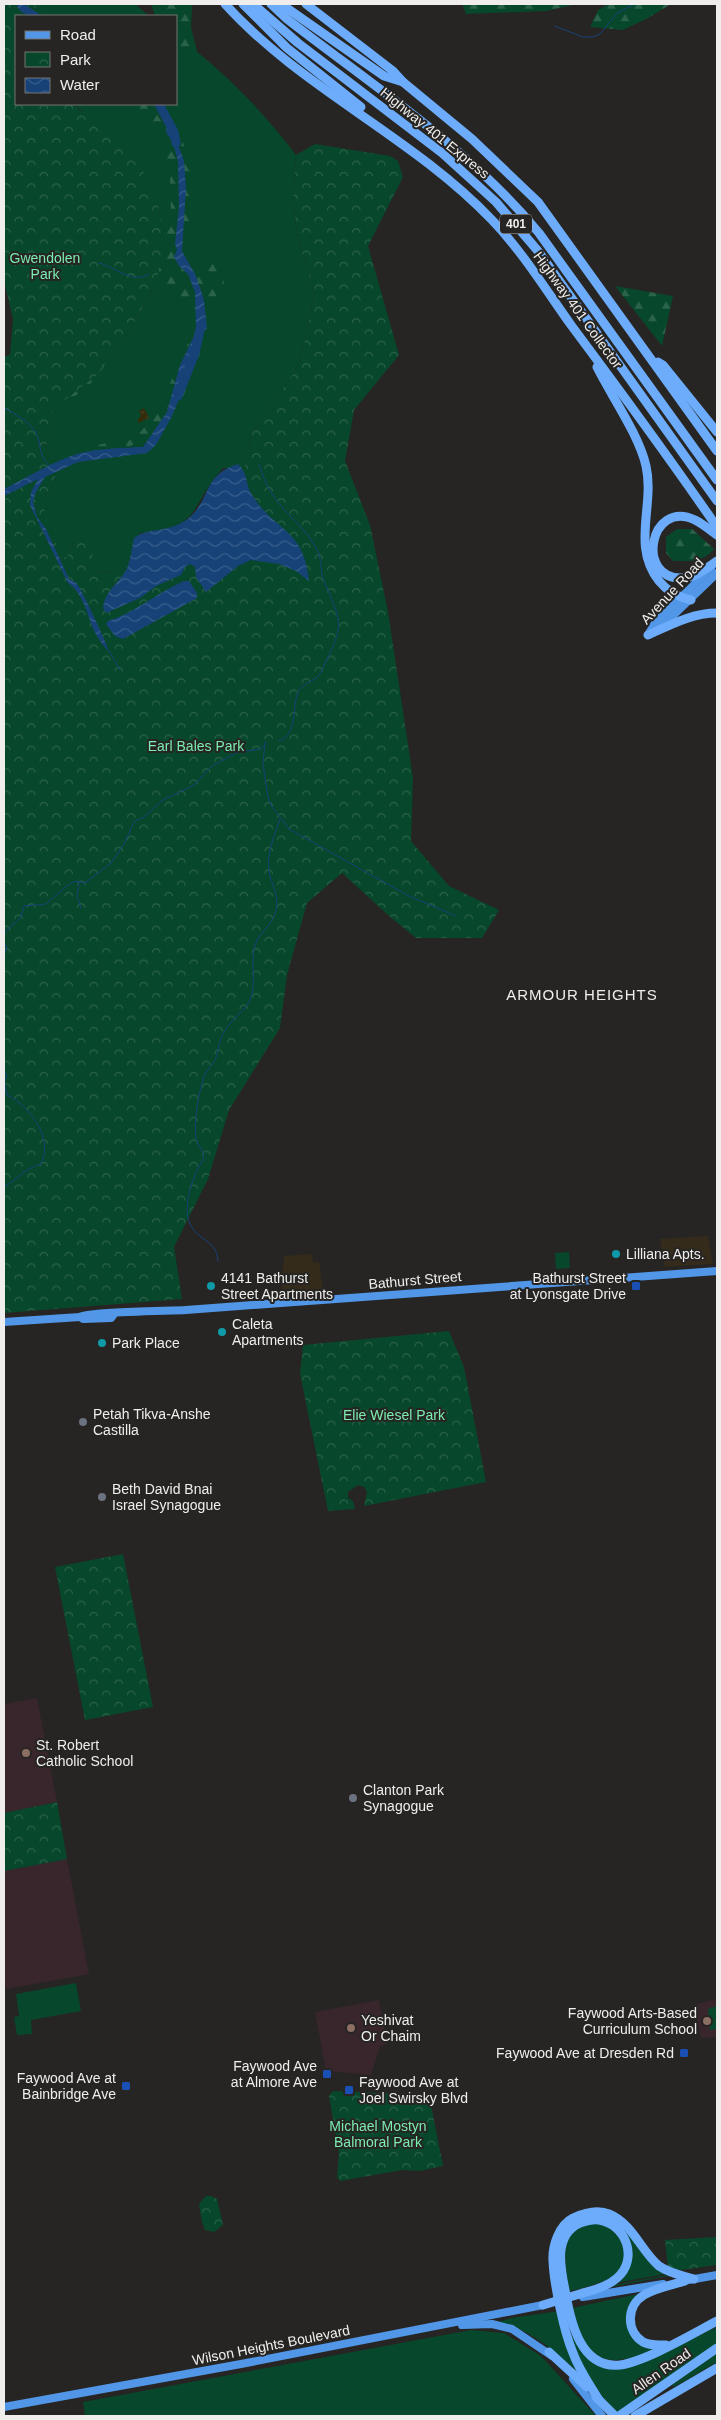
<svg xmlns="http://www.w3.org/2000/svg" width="721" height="2420" viewBox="0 0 721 2420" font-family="Arial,sans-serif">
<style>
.commercial{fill:#352b1b}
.education{fill:#39262c}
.grass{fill:#07472b}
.forest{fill:url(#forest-firs)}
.sand{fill:url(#sand-dots)}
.park{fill:url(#park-crowns)}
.water{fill:url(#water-waves)}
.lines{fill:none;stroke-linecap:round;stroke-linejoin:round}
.stream{stroke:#164278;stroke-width:1}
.river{stroke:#164278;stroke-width:9}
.major{stroke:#5196e7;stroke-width:8}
.highway{stroke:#6cacfa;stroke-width:9}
.highway-bridge{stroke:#6cacfa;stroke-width:9}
.culture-dot{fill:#0f9aa8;stroke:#262523;stroke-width:2}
.transit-dot{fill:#1a4fb4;stroke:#262523;stroke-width:2}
.worship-dot{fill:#6b7280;stroke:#262523;stroke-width:2}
.education-dot{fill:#8d6e63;stroke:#262523;stroke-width:2}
.labels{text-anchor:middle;stroke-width:4;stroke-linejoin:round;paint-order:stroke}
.shield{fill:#262523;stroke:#b3b2b0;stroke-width:1}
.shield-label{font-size:12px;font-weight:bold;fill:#efeeec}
.street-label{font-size:14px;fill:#efeeec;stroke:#262523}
.park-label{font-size:14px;fill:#7cecb0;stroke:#262523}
.poi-label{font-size:14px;fill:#efeeec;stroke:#262523;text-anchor:start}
.neighbourhood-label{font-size:15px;letter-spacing:1px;fill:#efeeec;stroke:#262523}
</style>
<defs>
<pattern id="forest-firs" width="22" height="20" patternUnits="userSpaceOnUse" patternTransform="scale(1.25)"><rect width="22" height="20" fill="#07472b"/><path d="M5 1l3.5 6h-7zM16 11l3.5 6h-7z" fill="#2b624a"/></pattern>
<pattern id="sand-dots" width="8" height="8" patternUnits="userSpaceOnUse" patternTransform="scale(1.25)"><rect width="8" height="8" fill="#342c0b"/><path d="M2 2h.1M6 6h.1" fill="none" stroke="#484123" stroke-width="1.8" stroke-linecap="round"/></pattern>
<pattern id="park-crowns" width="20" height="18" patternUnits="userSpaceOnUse" patternTransform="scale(1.25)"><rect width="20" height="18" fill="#07472b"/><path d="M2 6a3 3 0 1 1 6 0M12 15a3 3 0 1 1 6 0" fill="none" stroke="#2b624a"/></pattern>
<pattern id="water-waves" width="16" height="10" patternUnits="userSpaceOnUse" patternTransform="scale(1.25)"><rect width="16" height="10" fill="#164278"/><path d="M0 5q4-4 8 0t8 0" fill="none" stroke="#385e8b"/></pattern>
</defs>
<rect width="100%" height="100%" fill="#262523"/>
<g class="commercial">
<path d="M708,1236L713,1264L665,1267L660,1239Z"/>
<path d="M312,1254L313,1263L319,1262L323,1291L281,1294L284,1256Z"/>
</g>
<g class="education">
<path d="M37,1698L57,1802L4,1813V1704Z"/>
<path d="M67,1859L89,1974L6,1989L4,1979V1871Z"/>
<path d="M717,1999V2037L701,2038L694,2005Z"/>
<path d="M379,2000L387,2044L380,2046L371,2075L326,2071L315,2012Z"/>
</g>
<g class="grass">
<path d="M39,4H135L149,16H39Z"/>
<path d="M176,36C220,67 264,112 296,155L293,201L298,239L314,291L307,331L300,360L293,374L251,435L244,470L223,468C188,507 204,527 140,533L127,568L111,572L96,571L75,540L67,557H59L40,503L56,480L46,447L53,408L95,377L128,333L155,285L165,247L158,203L75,104H176Z"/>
<path d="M569,1252L570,1268L556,1269L555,1253Z"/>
<path d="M76,1983L81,2011L31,2020L32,2034L17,2035L14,2017L19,2016L16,1994Z"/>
<path d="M717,2006V2029L710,2030L708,2009Z"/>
<path d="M596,2223C600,2224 607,2225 611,2228C627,2238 630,2267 612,2277C600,2284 584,2288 569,2291C565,2261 556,2229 596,2223Z"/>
<path d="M628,2233L666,2274L615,2283L623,2275Z"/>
<path d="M667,2275H673L606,2288L613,2285Z"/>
<path d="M643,2293L627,2326C631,2340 640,2346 653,2350C628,2361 597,2369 581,2339C576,2330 575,2318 572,2308Z"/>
<path d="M559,2311L578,2373C555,2351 529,2329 498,2322L511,2318Z"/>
<path d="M717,2327V2345L617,2413C594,2390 581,2366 570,2335H572L581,2351L599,2364L654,2357Z"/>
<path d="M471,2330L504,2333L541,2356L596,2416H85L83,2402Z"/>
<path d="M717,2353V2362L674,2387L672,2385Z"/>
</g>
<g class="forest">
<path d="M4,4L16,16V104L87,118L100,126L106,152L158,213L163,217L171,216L170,175L159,136L127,104H150L168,132L179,129L189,162L193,187L190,221L183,230L182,253L187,258L204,261L215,255L225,265C225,282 225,293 209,301L205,341L180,405L149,439L130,446L96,451V445L133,439L155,417L196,325L178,298L145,281C131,314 105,387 68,399C61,401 52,401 45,402L46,476L43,514L4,357L10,355L30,217Z"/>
<path d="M151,4H192L191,28L197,51H184L176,46V16H155Z"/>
<path d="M462,4H577L546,11L466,14Z"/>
<path d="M608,4H671L648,18L623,30L590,27L598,10Z"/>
<path d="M615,286L673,296L662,346Z"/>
<path d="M677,529H692L714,549C703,563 689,561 673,561L666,553V537Z"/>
</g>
<path class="sand" d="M144,408L149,418L138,423V419L141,416L139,411Z"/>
<g class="park">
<path d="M4,4H39V16H16V104H75L79,110L140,165L158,203L165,247L155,285L128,333L95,377L53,409L46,447L56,480L40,503L51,521L59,557H67L75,540L88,534L96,571L111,572L127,568L134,538C151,526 170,534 190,517C212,498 203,475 238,464L244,469L251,435L293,374L300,360L307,331L314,291L298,239L293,201L296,155L315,144L390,156L398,161L403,177L368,246L399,355L354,410L345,461L370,525L388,612L413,778L411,841L449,886L499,910L482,938H416L389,916L342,873L307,903L287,975L280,1028L229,1110L208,1179L174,1247L182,1299L4,1313V357L10,355L13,319L4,281Z"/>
<path d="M449,1331L464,1367L486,1482L364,1506L367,1492L364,1487L358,1485L348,1492V1498L353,1501L355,1509L328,1511L300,1374L303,1345Z"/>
<path d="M123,1554L153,1707L85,1720L55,1567Z"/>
<path d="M57,1802L67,1859L4,1871V1813Z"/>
<path d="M333,2091L429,2095L443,2166L420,2171L402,2170L340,2181L337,2177L339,2154L329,2096Z"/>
<path d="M206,2196H211L217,2199L223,2225L214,2232L205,2230L202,2222L199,2204Z"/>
<path d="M717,2237V2265L681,2270L668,2267L665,2240Z"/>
</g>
<g class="water">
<path d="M16,4H24L42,16C30,16 21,16 16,4Z"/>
<path d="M156,104H161L166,110L184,161L186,188L182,251L196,276L204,300L207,328L198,338L190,372L182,383V392L172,416L156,445L147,453L78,462L45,477L36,492L33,502L37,517L46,529L69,579C72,581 74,581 76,583C81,587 109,648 109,652C103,646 95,634 92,626C87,612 82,592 68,583L30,505L31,492L38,479L4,496V489C29,477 54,460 81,453C102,448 122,448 143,447L167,412L180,365L196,332L195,292L188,274L179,266L174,257L177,250L175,244L179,207L178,161L173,143L166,132L167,124Z"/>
<path d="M238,464C249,475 245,484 252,495C275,532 304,528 309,581L296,571L279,564L251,560L238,566L206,592L196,577L195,567L190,564L185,567L181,575L156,586L140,598L106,613L103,608C105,590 121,582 128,566C131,557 132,547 134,538C151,526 170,534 190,517C211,498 203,475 238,464Z"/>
<path d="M184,581H189L197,593V598L123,639L115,636L106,624L108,621C136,612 157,593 184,581Z"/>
</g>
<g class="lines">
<g class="stream">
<path d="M555,26L583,37H593L600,34L618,12L635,4"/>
<path d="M99,263C116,267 133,285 149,274"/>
<path d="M4,408C15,414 29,421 36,433C42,445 37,452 49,466"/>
<path d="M259,464C263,475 266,486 273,495C286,516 308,529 318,552C322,561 320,572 324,581C340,620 346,622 325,663C323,667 321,674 317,677C312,682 303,684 299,690C291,705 299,734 279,741"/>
<path d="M109,651L120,670"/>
<path d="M265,742L263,764L268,798L272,807L289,829L409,896L456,916"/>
<path d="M79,883L77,896L81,908"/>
<path d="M4,933L21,917L24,906L46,904L69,884L76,881L85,883L111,863L124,844L134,822L144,817L163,800L194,785L212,766L236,753L260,749L264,746"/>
<path d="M4,943L7,947L4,955"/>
<path d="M4,1070L7,1077L4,1081L7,1095C29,1106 54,1137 41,1164C25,1168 17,1180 4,1187"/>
<path d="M218,1261C217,1242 203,1242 193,1229C179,1211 193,1175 204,1158C203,1149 197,1145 196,1138C193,1123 199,1091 204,1077C206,1070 213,1065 216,1058C219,1048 219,1038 226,1029C232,1019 245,1011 250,1000C258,981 248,958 257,940C263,930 273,923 276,911C280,897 271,884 269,871C266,854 275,834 280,819"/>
</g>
<g class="river">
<path d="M159,104L174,132L176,143"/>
<path d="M178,396L195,353L201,325"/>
</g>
<g class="major">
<path d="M662,626L717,573"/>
<path d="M648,635L655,623L711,568"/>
<path d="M80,1317L83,1319L111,1318L114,1314"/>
<path d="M4,1322L80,1317C84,1312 171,1311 186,1310L717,1271"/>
<path d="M689,2280L717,2275"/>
<path d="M583,2297L663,2284"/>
<path d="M462,2325L492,2324L512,2329L552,2356"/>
<path d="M573,2379L602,2416"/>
<path d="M4,2407L241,2364L543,2305"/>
</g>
<g class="highway">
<path d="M225,4C302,89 412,136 492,220C522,251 546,290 571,325C621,392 670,459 717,527"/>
<path d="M243,4L287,48L361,107"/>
<path d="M253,4L298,43L442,153L496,202L538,251L717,501"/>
<path d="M271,4L287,19C373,86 469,148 539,233L717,480"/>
<path d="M281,4L384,76L403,82"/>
<path d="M306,4L393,71L403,82L472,139L538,202L717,451"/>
<path d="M658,362L663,365L717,432"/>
<path d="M597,367C612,397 639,435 646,466C655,505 631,546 659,581C667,591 678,597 691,600"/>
<path d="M717,535C710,530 703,524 695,520C649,498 635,581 683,578C695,578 707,568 717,561"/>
<path d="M648,635C670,625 692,613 717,613"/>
<path d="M583,2293C595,2290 608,2286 617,2278C639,2259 626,2224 599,2220C593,2219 586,2221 580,2223C552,2235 561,2271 566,2295C571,2323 581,2369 620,2365C645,2362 694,2333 717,2321"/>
<path d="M666,2345C658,2345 650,2346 643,2342C626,2331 626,2306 644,2295C655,2288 672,2285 685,2281"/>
<path d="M549,2352L587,2387"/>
<path d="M596,2397L615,2416"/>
<path d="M599,2400C590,2385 579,2370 573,2353C564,2332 554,2284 553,2261C552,2246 559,2225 573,2218C584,2213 597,2209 609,2214C633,2224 641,2251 659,2266C669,2273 683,2276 694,2279"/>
<path d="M619,2416L717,2348"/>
<path d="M635,2416L717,2368"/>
</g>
<path class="highway-bridge" d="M543,2305L583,2293"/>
</g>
<g class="culture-dot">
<circle cx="616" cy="1254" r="5"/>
<circle cx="211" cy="1286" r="5"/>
<circle cx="222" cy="1332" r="5"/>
<circle cx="102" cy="1343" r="5"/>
</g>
<g class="transit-dot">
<rect x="631" y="1281" width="10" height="10" rx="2.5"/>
<rect x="679" y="2048" width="10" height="10" rx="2.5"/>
<rect x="322" y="2069" width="10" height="10" rx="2.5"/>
<rect x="121" y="2081" width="10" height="10" rx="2.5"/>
<rect x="344" y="2085" width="10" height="10" rx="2.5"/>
</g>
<g class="worship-dot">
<circle cx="83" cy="1422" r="5"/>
<circle cx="102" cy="1497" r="5"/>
<circle cx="353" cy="1798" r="5"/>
</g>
<g class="education-dot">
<circle cx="26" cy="1753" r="5"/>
<circle cx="707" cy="2021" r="5"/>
<circle cx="351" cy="2028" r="5"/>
</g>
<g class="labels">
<rect class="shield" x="500" y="214.5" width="32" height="19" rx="4"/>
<g class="shield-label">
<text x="516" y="228">401</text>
</g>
<g class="street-label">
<text transform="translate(435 133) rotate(39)" y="5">Highway 401 Express</text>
<text transform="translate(578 310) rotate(54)" y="5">Highway 401 Collector</text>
<text transform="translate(672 591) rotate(-47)" y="5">Avenue Road</text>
<text transform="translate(415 1280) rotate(-5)" y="5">Bathurst Street</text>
<text transform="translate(271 2345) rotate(-11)" y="5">Wilson Heights Boulevard</text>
<text transform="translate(661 2371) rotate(-35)" y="5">Allen Road</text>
</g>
<g class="park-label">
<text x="45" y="263">Gwendolen<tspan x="45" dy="16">Park</tspan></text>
<text x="196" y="751">Earl Bales Park</text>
<text x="394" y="1420">Elie Wiesel Park</text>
<text x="378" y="2131">Michael Mostyn<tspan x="378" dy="16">Balmoral Park</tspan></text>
</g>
<g class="poi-label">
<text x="626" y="1259">Lilliana Apts.</text>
<text x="221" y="1283">4141 Bathurst<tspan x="221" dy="16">Street Apartments</tspan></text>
<text x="626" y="1283" text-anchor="end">Bathurst Street<tspan x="626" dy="16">at Lyonsgate Drive</tspan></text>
<text x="232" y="1329">Caleta<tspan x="232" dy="16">Apartments</tspan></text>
<text x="112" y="1348">Park Place</text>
<text x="93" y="1419">Petah Tikva-Anshe<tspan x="93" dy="16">Castilla</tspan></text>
<text x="112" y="1494">Beth David Bnai<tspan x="112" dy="16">Israel Synagogue</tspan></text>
<text x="36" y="1750">St. Robert<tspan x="36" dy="16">Catholic School</tspan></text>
<text x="363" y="1795">Clanton Park<tspan x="363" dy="16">Synagogue</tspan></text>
<text x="697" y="2018" text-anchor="end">Faywood Arts-Based<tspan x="697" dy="16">Curriculum School</tspan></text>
<text x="361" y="2025">Yeshivat<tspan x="361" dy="16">Or Chaim</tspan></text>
<text x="674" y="2058" text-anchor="end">Faywood Ave at Dresden Rd</text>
<text x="317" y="2071" text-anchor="end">Faywood Ave<tspan x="317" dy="16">at Almore Ave</tspan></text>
<text x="116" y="2083" text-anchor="end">Faywood Ave at<tspan x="116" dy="16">Bainbridge Ave</tspan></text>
<text x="359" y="2087">Faywood Ave at<tspan x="359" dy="16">Joel Swirsky Blvd</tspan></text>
</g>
<g class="neighbourhood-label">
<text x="582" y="1000">ARMOUR HEIGHTS</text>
</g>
</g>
<rect width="721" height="2420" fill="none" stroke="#efeeec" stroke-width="10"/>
<rect x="15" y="15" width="162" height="90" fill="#262523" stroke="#767573"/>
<rect x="25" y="31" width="25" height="8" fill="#5196e7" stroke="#767573"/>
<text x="60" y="40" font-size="15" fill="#efeeec">Road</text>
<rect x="25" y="52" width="25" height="15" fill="url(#park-crowns)" stroke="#767573"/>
<text x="60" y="65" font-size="15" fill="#efeeec">Park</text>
<rect x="25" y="78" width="25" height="15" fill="url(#water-waves)" stroke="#767573"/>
<text x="60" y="90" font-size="15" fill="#efeeec">Water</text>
</svg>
